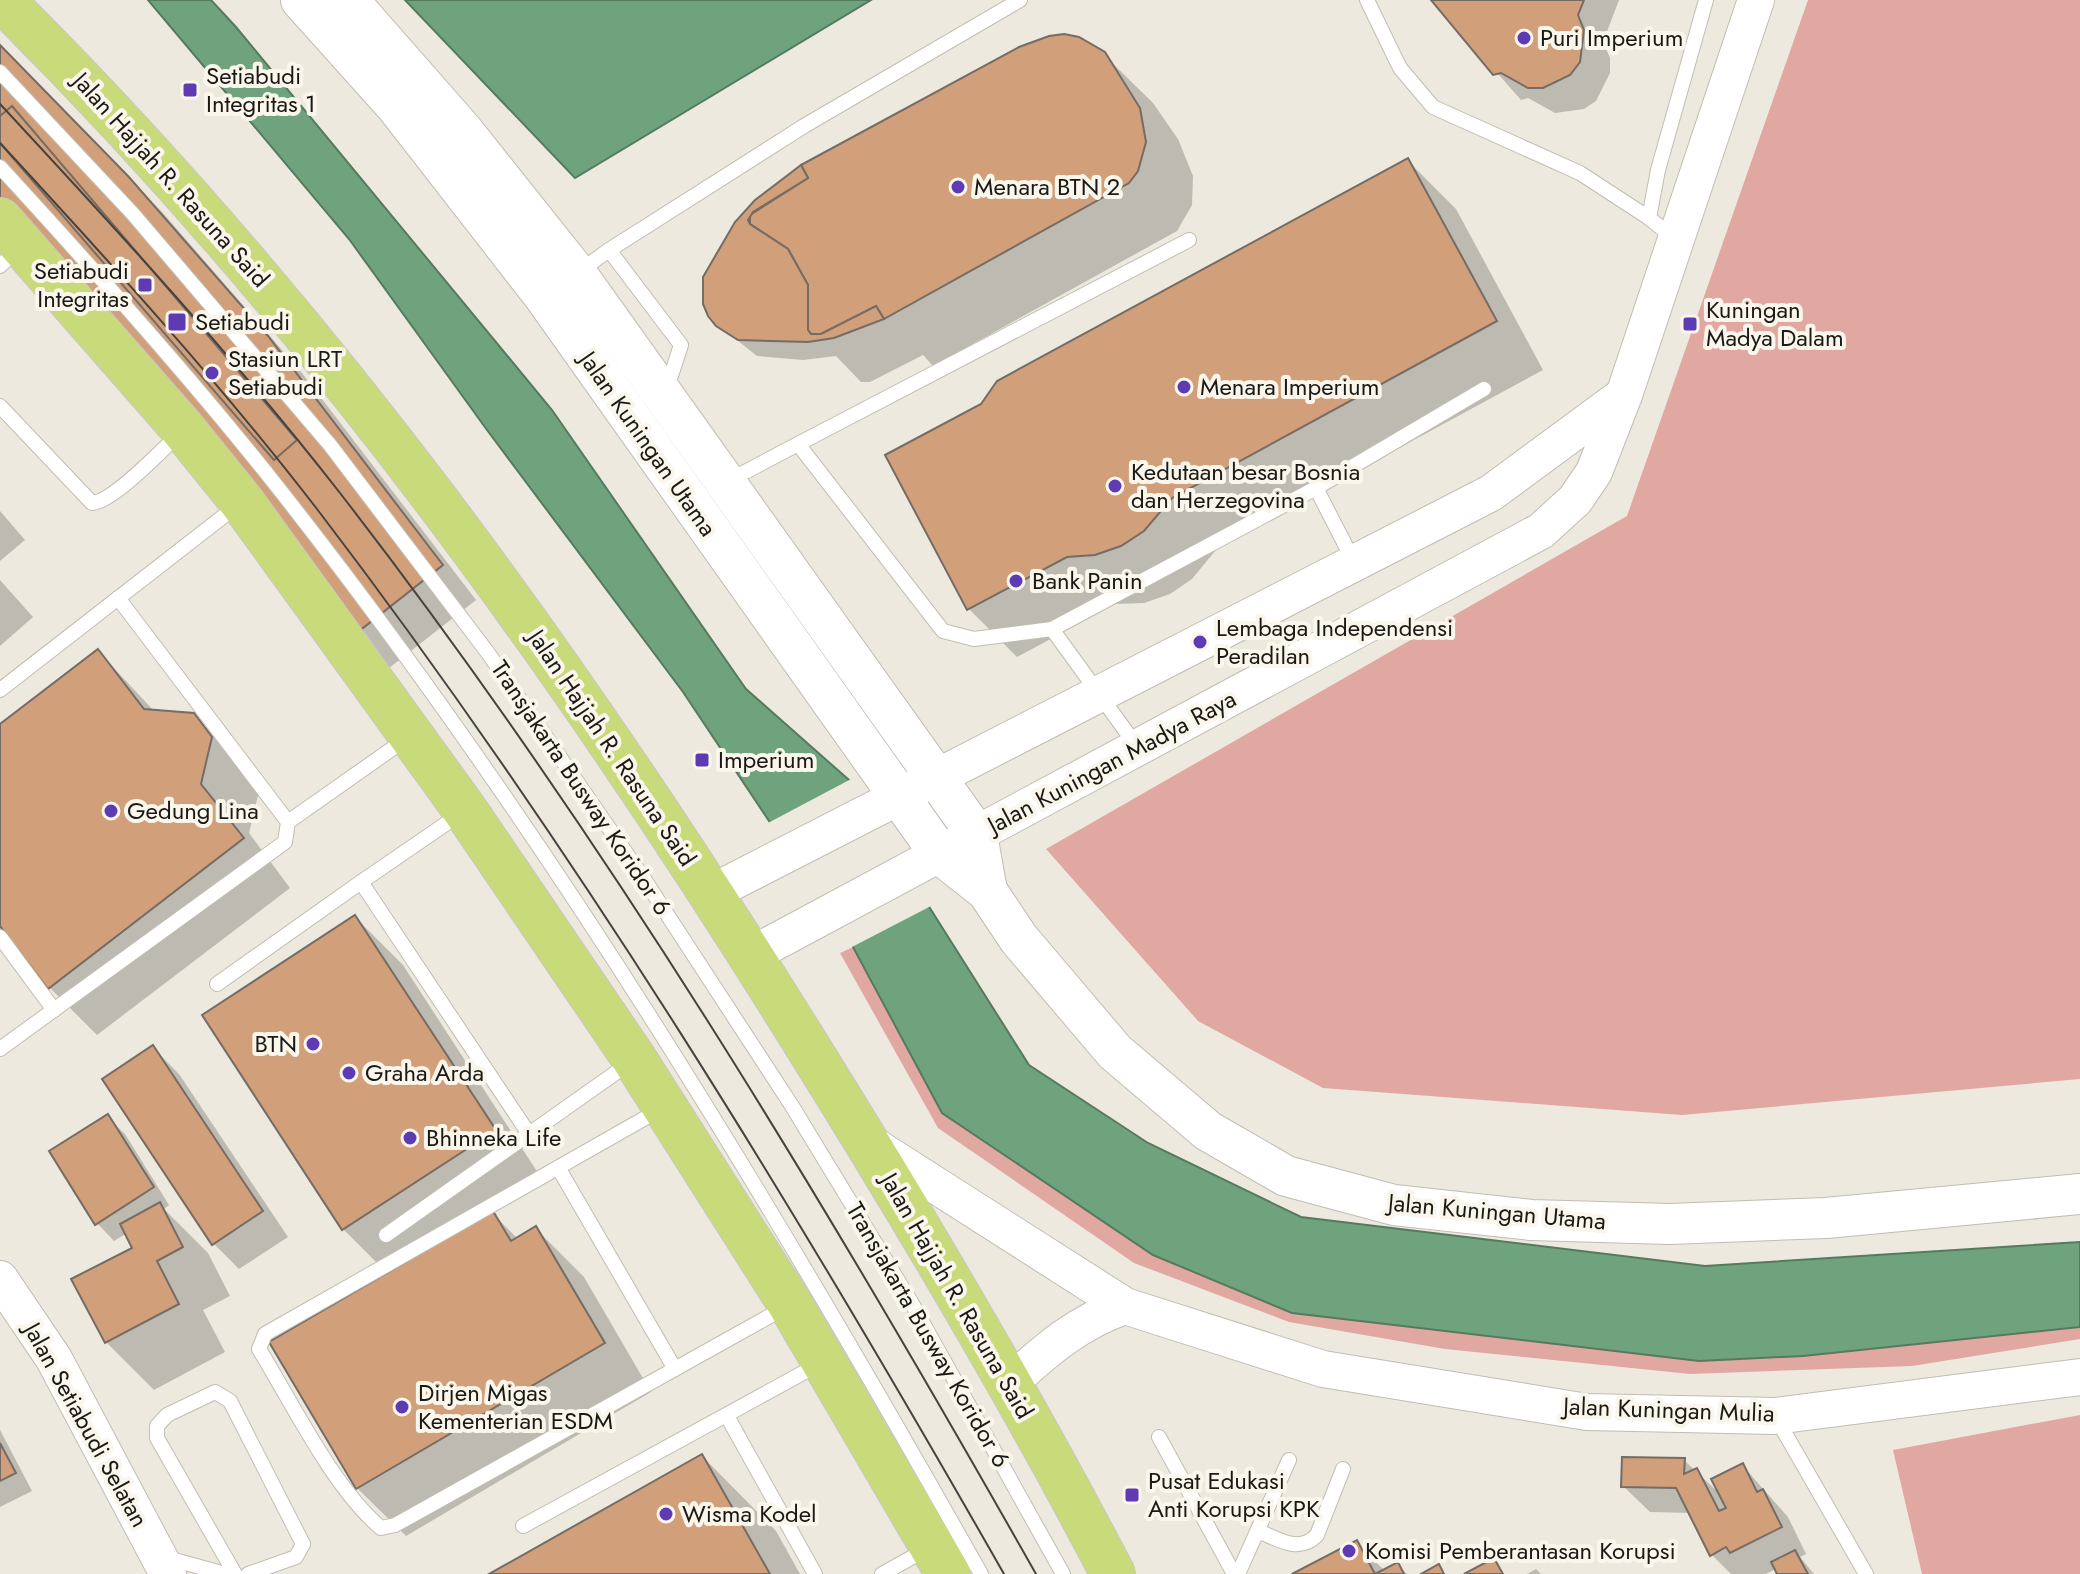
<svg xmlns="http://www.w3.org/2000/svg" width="2080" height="1574" viewBox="0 0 2080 1574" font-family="Jost,sans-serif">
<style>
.green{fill:#e1a8a1}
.water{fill:#6fa37e;stroke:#567a5e;stroke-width:2}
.pier{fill:#ede9de}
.shadow{fill:#0003}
.building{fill:#d19f7a;stroke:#756c65;stroke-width:2}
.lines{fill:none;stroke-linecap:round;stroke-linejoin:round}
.service-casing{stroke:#c1bdb2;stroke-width:16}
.tertiary-casing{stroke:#c1bdb2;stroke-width:38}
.secondary-casing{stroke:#c1bdb2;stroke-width:42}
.primary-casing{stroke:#c8c8c7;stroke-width:46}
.service{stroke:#fff;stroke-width:14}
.tertiary{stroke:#fff;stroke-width:36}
.secondary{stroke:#fff;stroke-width:40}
.primary{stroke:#c8da7a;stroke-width:44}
.tram{stroke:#46433e;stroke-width:2}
.poi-dot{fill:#5f3bb3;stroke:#faf6eb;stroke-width:3}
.labels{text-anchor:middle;stroke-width:8;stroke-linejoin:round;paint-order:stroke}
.poi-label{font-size:24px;fill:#1b1915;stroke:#faf6eb;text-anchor:start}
.street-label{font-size:24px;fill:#1b1915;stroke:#faf6eb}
</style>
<rect width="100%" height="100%" fill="#ede9de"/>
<g class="green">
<path d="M1808,0H2080V1079L1682,1115L1323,1088L1198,1021L1046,849L1627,516Z"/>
<path d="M853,947L942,1113L1699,1361L1803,1356L2080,1327V1339L1912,1366L1690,1374L1445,1349L1289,1322L1134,1263L938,1128L840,953Z"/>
<path d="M2080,1415V1574H1922L1893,1450Z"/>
</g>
<g class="water">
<path d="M148,0H211L236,27L552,410L746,689L849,780L1029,1065L1148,1143L1301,1217L1705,1266L2080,1242V1327L1803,1356L1699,1361L1292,1313L1153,1255L942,1113L853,947L683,692L487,430L349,239Z"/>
<path d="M405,0H871L575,178Z"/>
</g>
<path class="pier" d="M853,778L933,905L850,948L768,823Z"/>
<g class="shadow">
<path d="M1433,0H1619L1603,42L1610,58V73L1596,101L1584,109L1555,113L1528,98L1521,100Z"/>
<path d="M0,47L162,212L302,373L476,600L375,679Z"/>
<path d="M1103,54L1153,103L1178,139L1193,176L1192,205L1177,231L933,366L923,355L870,382H861L836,356L803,360L757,356L718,325L705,278L719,249L756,201L802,167Z"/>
<path d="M1408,161L1456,209L1543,370L1220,545L1192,579L1170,594L1144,603L1116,604L1017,657L969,609Z"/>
<path d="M0,511L25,540L0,561Z"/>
<path d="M0,580L33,617L0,646Z"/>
<path d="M98,651L155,712L193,715L242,764L260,787L249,833L290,888L97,1035L49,987L0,923V726Z"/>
<path d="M355,917L403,965L542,1179L491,1212L518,1239L536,1229L584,1277L651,1392L406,1536L357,1488L389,1275L343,1229Z"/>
<path d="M153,1048L179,1074L288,1237L239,1269L213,1243Z"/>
<path d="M107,1117L125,1134L169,1205L164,1209L208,1253L230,1296L203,1310L225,1352L154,1390L106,1342L135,1249L127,1233L114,1241L97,1223Z"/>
<path d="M0,1430L32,1491L0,1507Z"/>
<path d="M702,1456L776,1531L800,1574H493Z"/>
<path d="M1684,1460L1720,1494L1743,1466L1788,1517L1806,1554L1800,1557L1814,1574H1780L1777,1568L1766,1574H1731L1712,1555L1691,1513L1650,1512L1623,1486Z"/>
<path d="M1356,1543L1385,1571L1397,1564L1407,1574H1297Z"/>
<path d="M1536,1569L1541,1574H1527Z"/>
</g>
<g class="building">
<path d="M1431,0H1584L1578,15L1584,30L1580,62L1570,75L1543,88H1528L1501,73L1493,75Z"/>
<path d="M1064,34L1079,37L1105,52L1140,108L1146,142L1138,171L1129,183L884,319L876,306L821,334H811L808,330V285L788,249L750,224V215L808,178L801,165L1019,47L1049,36Z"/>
<path d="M0,45L128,176L268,336L443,565L340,646L0,229Z"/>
<path d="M12,106L297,440L274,460L0,143V116Z"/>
<path d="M1408,158L1497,321L1172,498L1144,531L1121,546L1095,555L1067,557L967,610L885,455L981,404L997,381Z"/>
<path d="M801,165L808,178L753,212L748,220L750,224L788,249L808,285V330L811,334H821L876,306L884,319L834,338L808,342L738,340L716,326L708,316L703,304V277L735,222L755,200Z"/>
<path d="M98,649L144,709L194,713L212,737L201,784L244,838L48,989L0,926V724Z"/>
<path d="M355,915L496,1130L342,1230L202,1015Z"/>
<path d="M153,1045L263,1211L212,1245L102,1079Z"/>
<path d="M108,1114L154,1187L95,1225L49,1151Z"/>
<path d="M160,1202L183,1247L157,1261L179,1304L105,1343L71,1279L132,1248L120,1224Z"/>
<path d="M493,1211L511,1241L536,1226L605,1343L356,1489L269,1342Z"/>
<path d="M0,1443L16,1473L0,1481Z"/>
<path d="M702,1454L770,1574H489Z"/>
<path d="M1622,1457L1685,1458L1684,1474L1697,1468L1719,1511L1726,1508L1711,1479L1743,1463L1757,1492L1763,1489L1782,1527L1730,1553L1726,1547L1710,1556L1676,1488L1621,1487Z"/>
<path d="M1357,1540L1375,1574L1398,1562L1404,1574H1292Z"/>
<path d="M1795,1550L1808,1574H1777L1771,1562Z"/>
<path d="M1494,1558L1503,1574H1464Z"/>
<path d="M1439,1564L1444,1574H1421Z"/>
</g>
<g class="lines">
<g class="service-casing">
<g id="service">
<path d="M1367,0L1400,68L1433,107L1580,173L1649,218"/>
<path d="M0,72L133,214L330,445L488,653L644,879L792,1106L911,1302L1063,1574"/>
<path d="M0,167C97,273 194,381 283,494C548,831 771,1201 981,1574"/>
<path d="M1675,239L1649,218L1658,170L1706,0"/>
<path d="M1189,240L798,444L943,631L974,639L1052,629L1316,488L1484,389"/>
<path d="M609,250L804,126L1020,0"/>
<path d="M0,266L20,247"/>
<path d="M577,273L609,250L681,345L666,391"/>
<path d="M0,406L92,503C113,502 163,449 180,433"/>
<path d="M728,481L798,444"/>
<path d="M1316,488L1354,562"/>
<path d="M1052,629L1138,748"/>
<path d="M0,690L238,505"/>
<path d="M463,812L361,882L529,1134L631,1062"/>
<path d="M288,822L406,739"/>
<path d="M0,937L54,1010"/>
<path d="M217,984L361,882"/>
<path d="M0,1049L285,842L288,822L118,598"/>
<path d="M661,1109L265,1334L259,1349C292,1403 334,1489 381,1528L395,1525L786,1307"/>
<path d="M559,1169L675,1369"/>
<path d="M386,1235L529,1134"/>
<path d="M727,1416L815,1574"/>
<path d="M1775,1416L1866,1574"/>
<path d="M1159,1437L1234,1574"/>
<path d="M523,1526L821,1363"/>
<path d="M1258,1531C1278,1539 1299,1554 1317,1535L1343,1469"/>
<path d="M164,1557L225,1574"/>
<path d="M235,1574L157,1438V1426L167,1415L215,1392L230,1401L303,1544L296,1557L248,1574"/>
<path d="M882,1574L927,1549"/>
<path d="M1238,1574L1289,1460"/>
</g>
</g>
<g class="tertiary-casing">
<g id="tertiary">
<path d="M711,893L1491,493L1624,395"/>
<path d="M751,955L1541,531L1575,500L1594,472L1624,395L1756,0"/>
<path d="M868,1142L1125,1306L1323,1369L1587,1412L1775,1416L2080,1377"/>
<path d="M0,1279L54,1359L168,1574"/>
<path d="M1010,1383C1046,1350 1078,1322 1125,1306"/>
</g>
</g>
<g class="secondary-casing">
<g id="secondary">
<path d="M301,0L397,107L544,296L940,854L987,891L1019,939L1115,1052L1208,1131L1286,1176L1394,1205L1531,1220L1670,1224L1826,1218L2080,1194"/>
<path d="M348,0L463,131L576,273L977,835L987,891"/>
</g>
</g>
<g class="primary-casing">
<g id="primary">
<path d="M2,0C313,308 570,664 801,1036C911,1212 1017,1390 1113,1574"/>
<path d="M0,220L183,429L242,502L465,810L635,1060L790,1304L948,1574"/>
</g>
</g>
<use href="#service" class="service"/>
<use href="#tertiary" class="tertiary"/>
<use href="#secondary" class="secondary"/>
<use href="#primary" class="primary"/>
<g class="tram">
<path d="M0,104C117,230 234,357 340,493C603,832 825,1201 1036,1574"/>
<path d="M0,143C109,261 219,382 317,509C574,845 795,1207 1004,1574"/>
</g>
</g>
<g class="poi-dot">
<circle cx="1524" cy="38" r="8"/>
<rect x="182" y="82" width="16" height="16" rx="4"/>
<circle cx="958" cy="187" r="8"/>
<rect x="137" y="277" width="16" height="16" rx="4"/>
<rect x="167" y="312" width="20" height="20" rx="4"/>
<rect x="1682" y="316" width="16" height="16" rx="4"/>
<circle cx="212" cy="373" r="8"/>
<circle cx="1184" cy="387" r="8"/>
<circle cx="1115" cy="486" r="8"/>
<circle cx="1016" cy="581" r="8"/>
<circle cx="1200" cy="642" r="8"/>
<rect x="694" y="752" width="16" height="16" rx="4"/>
<circle cx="111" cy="811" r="8"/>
<circle cx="313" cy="1044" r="8"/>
<circle cx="349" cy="1073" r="8"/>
<circle cx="410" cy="1138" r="8"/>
<circle cx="402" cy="1407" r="8"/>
<rect x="1124" y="1487" width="16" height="16" rx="4"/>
<circle cx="666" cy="1514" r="8"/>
<circle cx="1349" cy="1551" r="8"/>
</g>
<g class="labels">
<g class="poi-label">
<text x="1540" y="46">Puri Imperium</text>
<text x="206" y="84">Setiabudi<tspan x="206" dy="28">Integritas 1</tspan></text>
<text x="974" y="195">Menara BTN 2</text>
<text x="129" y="279" text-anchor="end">Setiabudi<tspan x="129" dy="28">Integritas</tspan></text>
<text x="1706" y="318">Kuningan<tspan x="1706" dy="28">Madya Dalam</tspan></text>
<text x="195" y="330">Setiabudi</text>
<text x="228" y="367">Stasiun LRT<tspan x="228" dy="28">Setiabudi</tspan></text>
<text x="1200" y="395">Menara Imperium</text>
<text x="1131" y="480">Kedutaan besar Bosnia<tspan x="1131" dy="28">dan Herzegovina</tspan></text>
<text x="1032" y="589">Bank Panin</text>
<text x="1216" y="636">Lembaga Independensi<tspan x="1216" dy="28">Peradilan</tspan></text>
<text x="718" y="768">Imperium</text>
<text x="127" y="819">Gedung Lina</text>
<text x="297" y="1052" text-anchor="end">BTN</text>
<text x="365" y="1081">Graha Arda</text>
<text x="426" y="1146">Bhinneka Life</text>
<text x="418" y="1401">Dirjen Migas<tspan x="418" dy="28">Kementerian ESDM</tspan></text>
<text x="1148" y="1489">Pusat Edukasi<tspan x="1148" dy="28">Anti Korupsi KPK</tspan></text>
<text x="682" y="1522">Wisma Kodel</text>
<text x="1365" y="1559">Komisi Pemberantasan Korupsi</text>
</g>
<g class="street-label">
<text transform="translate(171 180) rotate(48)" y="8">Jalan Hajjah R. Rasuna Said</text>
<text transform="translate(648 444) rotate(55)" y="8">Jalan Kuningan Utama</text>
<text transform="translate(612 748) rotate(56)" y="8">Jalan Hajjah R. Rasuna Said</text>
<text transform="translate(1112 762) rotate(-28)" y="8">Jalan Kuningan Madya Raya</text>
<text transform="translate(581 788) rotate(56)" y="8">Transjakarta Busway Koridor 6</text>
<text transform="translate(1497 1212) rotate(5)" y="8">Jalan Kuningan Utama</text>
<text transform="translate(957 1296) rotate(60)" y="8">Jalan Hajjah R. Rasuna Said</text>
<text transform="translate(928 1335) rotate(60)" y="8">Transjakarta Busway Koridor 6</text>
<text transform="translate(1669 1410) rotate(2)" y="8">Jalan Kuningan Mulia</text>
<text transform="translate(86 1425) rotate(61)" y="8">Jalan Setiabudi Selatan</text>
</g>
</g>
</svg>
